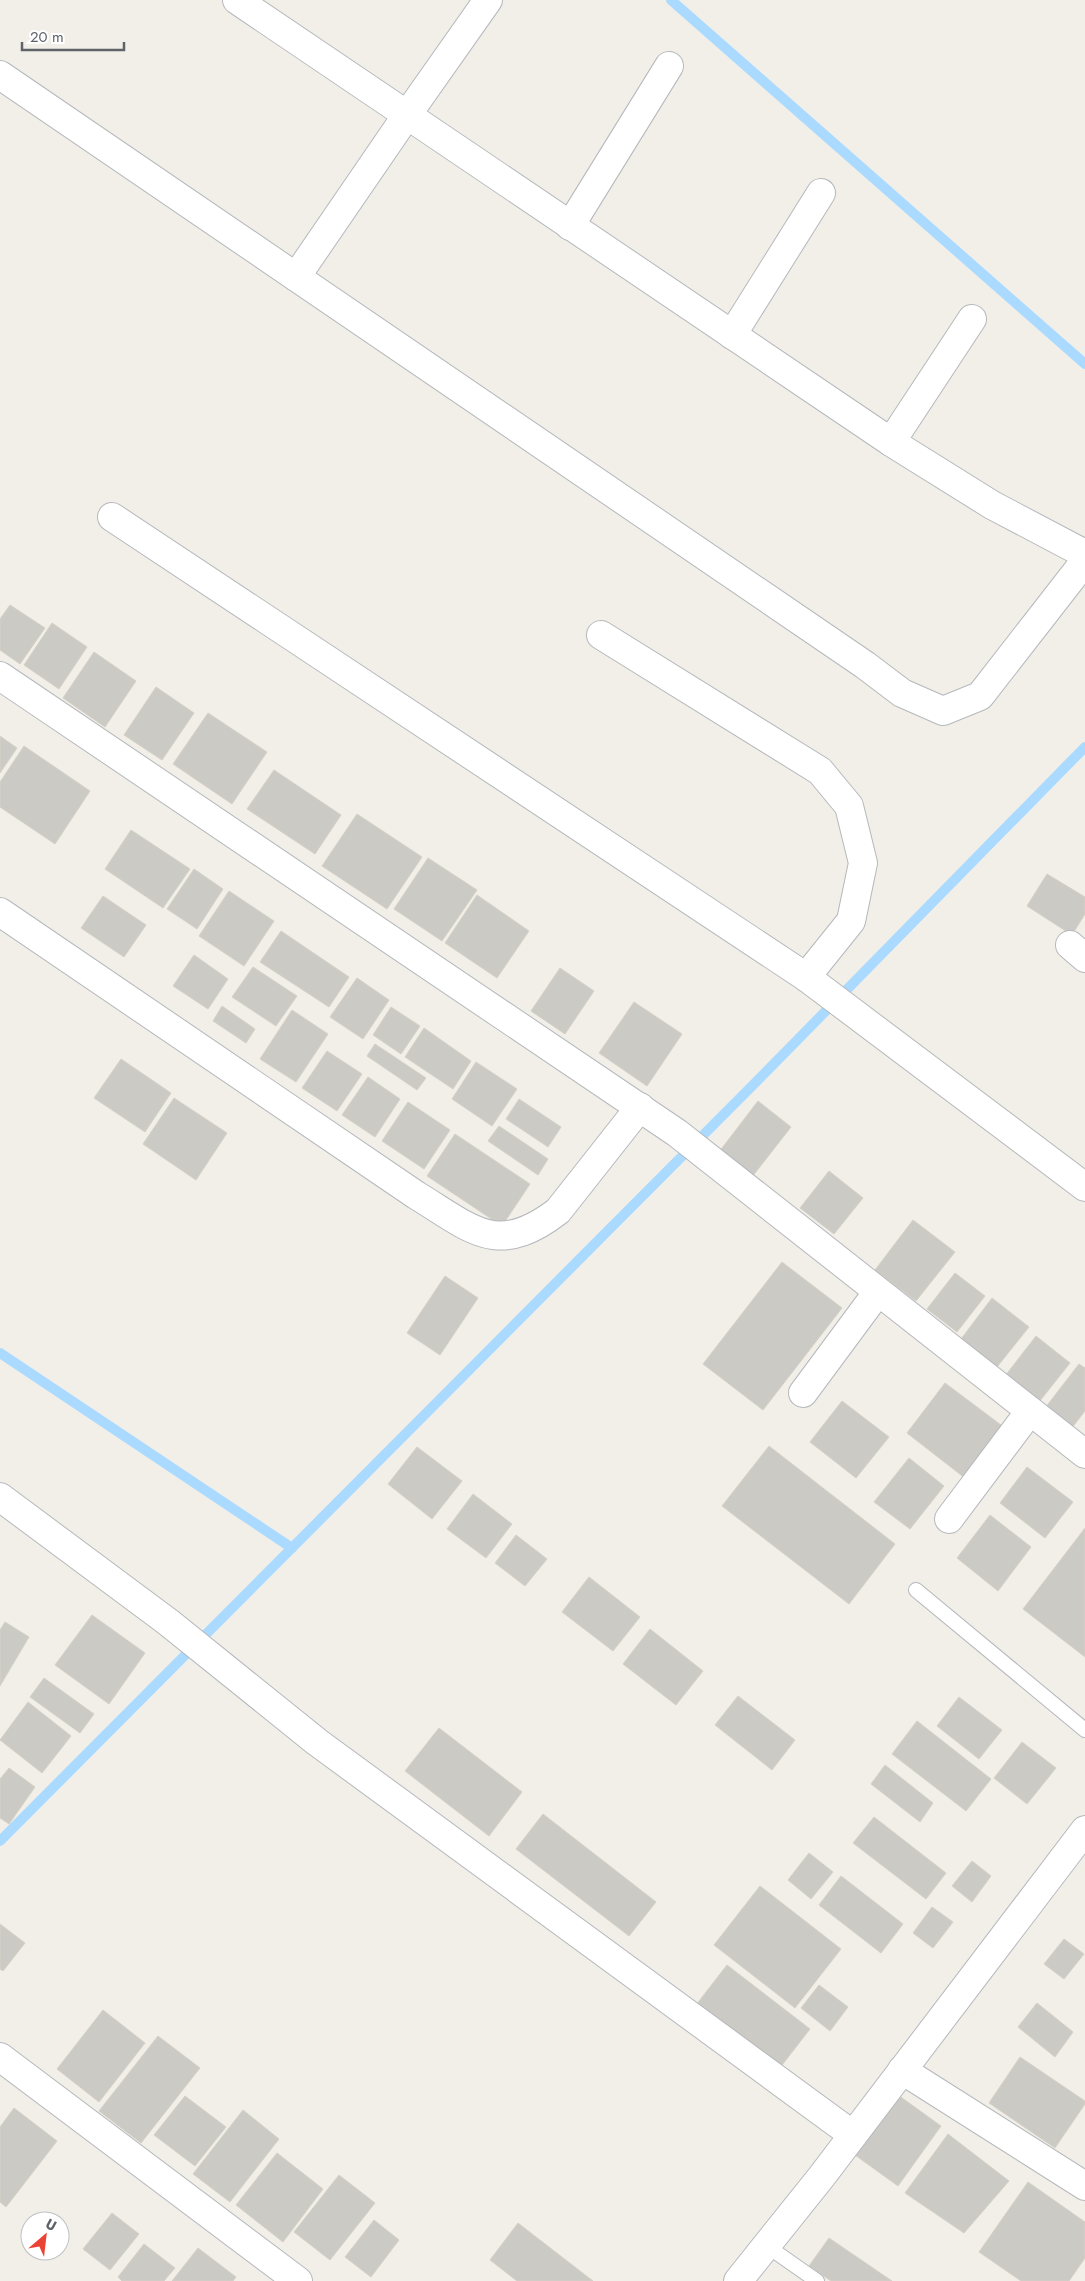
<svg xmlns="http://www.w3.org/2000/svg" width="1085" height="2281" viewBox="0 0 1085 2281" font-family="Jost,sans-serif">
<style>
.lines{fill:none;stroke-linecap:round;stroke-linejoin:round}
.stream{stroke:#aadaff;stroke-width:10}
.building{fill:#cccac5;stroke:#d6d1c6}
.service-casing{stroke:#b5b8bc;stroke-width:16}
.minor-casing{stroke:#b5b8bc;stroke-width:30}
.tertiary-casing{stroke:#b5b8bc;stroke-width:30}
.service{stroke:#fff;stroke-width:14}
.minor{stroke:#fff;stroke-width:28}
.tertiary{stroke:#fff;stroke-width:28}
</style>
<rect width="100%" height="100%" fill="#f1efe8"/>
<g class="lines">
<g class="stream">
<path d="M671,0L1085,364"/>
<path d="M0,1353L292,1548"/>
<path d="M0,1841L759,1079L1085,747"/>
</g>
</g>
<g class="building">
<path d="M10,605L45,628L20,664L0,650V619Z"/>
<path d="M52,623L87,647L59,689L24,665Z"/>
<path d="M94,652L136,681L105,727L63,698Z"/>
<path d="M156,687L194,713L162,760L124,735Z"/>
<path d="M208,713L267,752L232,804L173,764Z"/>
<path d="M0,736L17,748L0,773Z"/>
<path d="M24,746L90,791L55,844L0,807V782Z"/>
<path d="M274,770L341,815L315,854L247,809Z"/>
<path d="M357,814L422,857L387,909L322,866Z"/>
<path d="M131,830L190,869L163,908L105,869Z"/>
<path d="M428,858L477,890L442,941L394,909Z"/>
<path d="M194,869L223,889L197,929L167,909Z"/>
<path d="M1047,874L1085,897V914L1072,935L1027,906Z"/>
<path d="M229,891L274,921L244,966L199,936Z"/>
<path d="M477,895L529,931L497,978L445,943Z"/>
<path d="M103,896L146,925L124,957L81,928Z"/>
<path d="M281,931L349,977L329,1007L260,962Z"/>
<path d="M194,955L228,979L208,1009L173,986Z"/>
<path d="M253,967L297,996L276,1026L232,997Z"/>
<path d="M560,968L594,991L565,1034L531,1011Z"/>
<path d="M357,978L389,1000L363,1039L330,1017Z"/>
<path d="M634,1002L682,1034L647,1086L599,1053Z"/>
<path d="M222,1006L255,1029L246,1043L213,1021Z"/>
<path d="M391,1007L420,1026L401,1054L373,1035Z"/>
<path d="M292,1010L328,1034L296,1082L260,1059Z"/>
<path d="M424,1028L471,1061L453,1089L405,1057Z"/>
<path d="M375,1044L426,1078L417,1090L367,1056Z"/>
<path d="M327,1051L362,1074L337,1111L302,1088Z"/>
<path d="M121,1059L171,1093L145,1132L94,1098Z"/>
<path d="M476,1062L517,1089L492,1126L452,1099Z"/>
<path d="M368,1077L400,1099L375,1137L342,1115Z"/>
<path d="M174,1098L227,1133L196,1180L143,1144Z"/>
<path d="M519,1099L561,1127L548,1147L506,1119Z"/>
<path d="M758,1101L791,1127L752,1177L719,1152Z"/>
<path d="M408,1102L450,1130L424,1169L382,1141Z"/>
<path d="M499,1126L548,1159L538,1175L488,1141Z"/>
<path d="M455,1134L530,1184L502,1226L427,1176Z"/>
<path d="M829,1171L863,1198L834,1234L800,1208Z"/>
<path d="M913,1220L955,1252L916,1301L875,1270Z"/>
<path d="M782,1262L842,1308L763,1410L703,1364Z"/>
<path d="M955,1273L985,1296L957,1332L927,1309Z"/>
<path d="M445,1276L478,1298L440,1355L407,1333Z"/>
<path d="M992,1298L1029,1327L997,1367L961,1339Z"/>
<path d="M1036,1336L1070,1363L1039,1402L1005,1376Z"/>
<path d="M1079,1364L1085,1368V1411L1071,1429L1045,1408Z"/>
<path d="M945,1383L1009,1431L970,1482L907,1433Z"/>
<path d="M842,1401L889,1437L856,1478L810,1442Z"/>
<path d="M769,1446L895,1544L849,1604L722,1506Z"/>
<path d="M417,1447L462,1481L432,1519L388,1484Z"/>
<path d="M909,1458L944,1486L910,1529L874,1502Z"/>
<path d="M1027,1467L1073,1502L1045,1538L1000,1503Z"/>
<path d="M473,1494L512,1524L486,1558L447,1529Z"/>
<path d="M990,1515L1031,1547L998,1591L957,1558Z"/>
<path d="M1085,1528V1657L1023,1609Z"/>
<path d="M516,1535L547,1559L525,1586L495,1563Z"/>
<path d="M589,1577L640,1617L613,1651L562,1612Z"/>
<path d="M92,1615L145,1653L109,1704L55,1665Z"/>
<path d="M5,1622L29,1637L0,1686V1630Z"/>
<path d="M650,1629L703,1671L676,1705L623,1664Z"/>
<path d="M44,1678L94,1714L80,1733L30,1697Z"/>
<path d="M738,1696L795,1740L772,1770L715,1725Z"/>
<path d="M959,1697L1002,1730L979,1759L937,1726Z"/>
<path d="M28,1702L71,1736L42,1773L0,1740Z"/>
<path d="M917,1721L991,1779L966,1811L892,1754Z"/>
<path d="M439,1728L522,1792L489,1836L405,1771Z"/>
<path d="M1022,1742L1056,1768L1027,1804L994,1778Z"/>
<path d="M885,1765L933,1803L920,1822L871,1784Z"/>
<path d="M9,1768L35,1787L9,1824L0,1818V1779Z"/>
<path d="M543,1814L656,1902L629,1936L516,1849Z"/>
<path d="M874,1817L946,1873L926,1899L853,1843Z"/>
<path d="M809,1853L833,1872L811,1899L788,1880Z"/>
<path d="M972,1861L991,1876L972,1902L952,1886Z"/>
<path d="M841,1876L903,1924L881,1953L819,1905Z"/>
<path d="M760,1886L841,1949L795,2008L714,1945Z"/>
<path d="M932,1907L953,1922L933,1948L913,1933Z"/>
<path d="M0,1924L25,1943L3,1971L0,1969Z"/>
<path d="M1064,1939L1084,1954L1064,1979L1044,1964Z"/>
<path d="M727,1965L810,2029L779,2069L696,2005Z"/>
<path d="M819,1985L848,2007L830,2031L801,2008Z"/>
<path d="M1037,2003L1073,2032L1055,2057L1018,2027Z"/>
<path d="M103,2010L145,2043L99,2102L57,2069Z"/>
<path d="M158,2036L200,2068L141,2143L99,2111Z"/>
<path d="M1020,2057L1085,2101V2104L1055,2148L989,2103Z"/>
<path d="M898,2095L941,2126L898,2186L855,2155Z"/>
<path d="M185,2096L226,2127L195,2166L154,2135Z"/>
<path d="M14,2108L57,2141L6,2207L0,2202V2127Z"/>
<path d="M243,2110L279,2139L230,2202L193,2174Z"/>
<path d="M948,2134L1009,2181L964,2233L905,2193Z"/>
<path d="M277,2153L323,2189L283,2242L236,2205Z"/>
<path d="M339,2175L375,2203L330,2260L294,2232Z"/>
<path d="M1028,2182L1085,2222V2258L1069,2281H1021L979,2252Z"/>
<path d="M112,2213L139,2234L110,2270L83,2249Z"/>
<path d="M374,2220L399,2240L371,2277L345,2257Z"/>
<path d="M518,2223L593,2281H517L490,2260Z"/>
<path d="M829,2238L892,2281H831L809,2266Z"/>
<path d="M144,2244L175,2268L164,2281H122L118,2277Z"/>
<path d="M198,2248L236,2277L233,2281H172Z"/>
</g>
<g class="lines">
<g class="service-casing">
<g id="service">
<path d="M916,1590L1085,1730"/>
<path d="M767,2246L817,2281"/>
</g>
</g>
<g class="minor-casing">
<g id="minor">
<path d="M237,0L891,442L992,505L1085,554"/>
<path d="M0,75L865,665L902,693L943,711L980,696L1085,561"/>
<path d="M570,226L669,66"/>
<path d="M296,277L407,115L488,0"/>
<path d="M732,335L821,193"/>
<path d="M891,442L972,319"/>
<path d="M112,517L806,977L1085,1187"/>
<path d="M601,635L820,771L849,806L863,863L851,921L806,977"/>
<path d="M0,676L677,1133L1085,1454"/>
<path d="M0,912L416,1195C472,1229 497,1258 558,1211L640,1107"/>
<path d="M1070,945L1085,958"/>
<path d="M803,1393L877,1293"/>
<path d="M0,1497L168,1622L317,1742L853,2135"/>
<path d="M949,1519L1030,1411"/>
<path d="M0,2057L298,2281"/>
<path d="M902,2070L1085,2186"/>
</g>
</g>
<g class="tertiary-casing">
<path id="tertiary" d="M738,2281L822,2176L1085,1830"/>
</g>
<use href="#service" class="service"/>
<use href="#minor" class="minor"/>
<use href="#tertiary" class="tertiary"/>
</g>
<g transform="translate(45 2236) rotate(28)"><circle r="24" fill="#ffffff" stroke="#bfc1c3"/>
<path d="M0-4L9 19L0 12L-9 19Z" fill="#ea4335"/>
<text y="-8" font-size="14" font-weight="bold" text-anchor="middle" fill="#5f6368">U</text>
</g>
<path d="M22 42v8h102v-8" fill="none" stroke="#5f6368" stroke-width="2.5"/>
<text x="30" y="42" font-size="15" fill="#5f6368" stroke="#ffffff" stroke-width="4" paint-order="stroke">20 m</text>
</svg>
